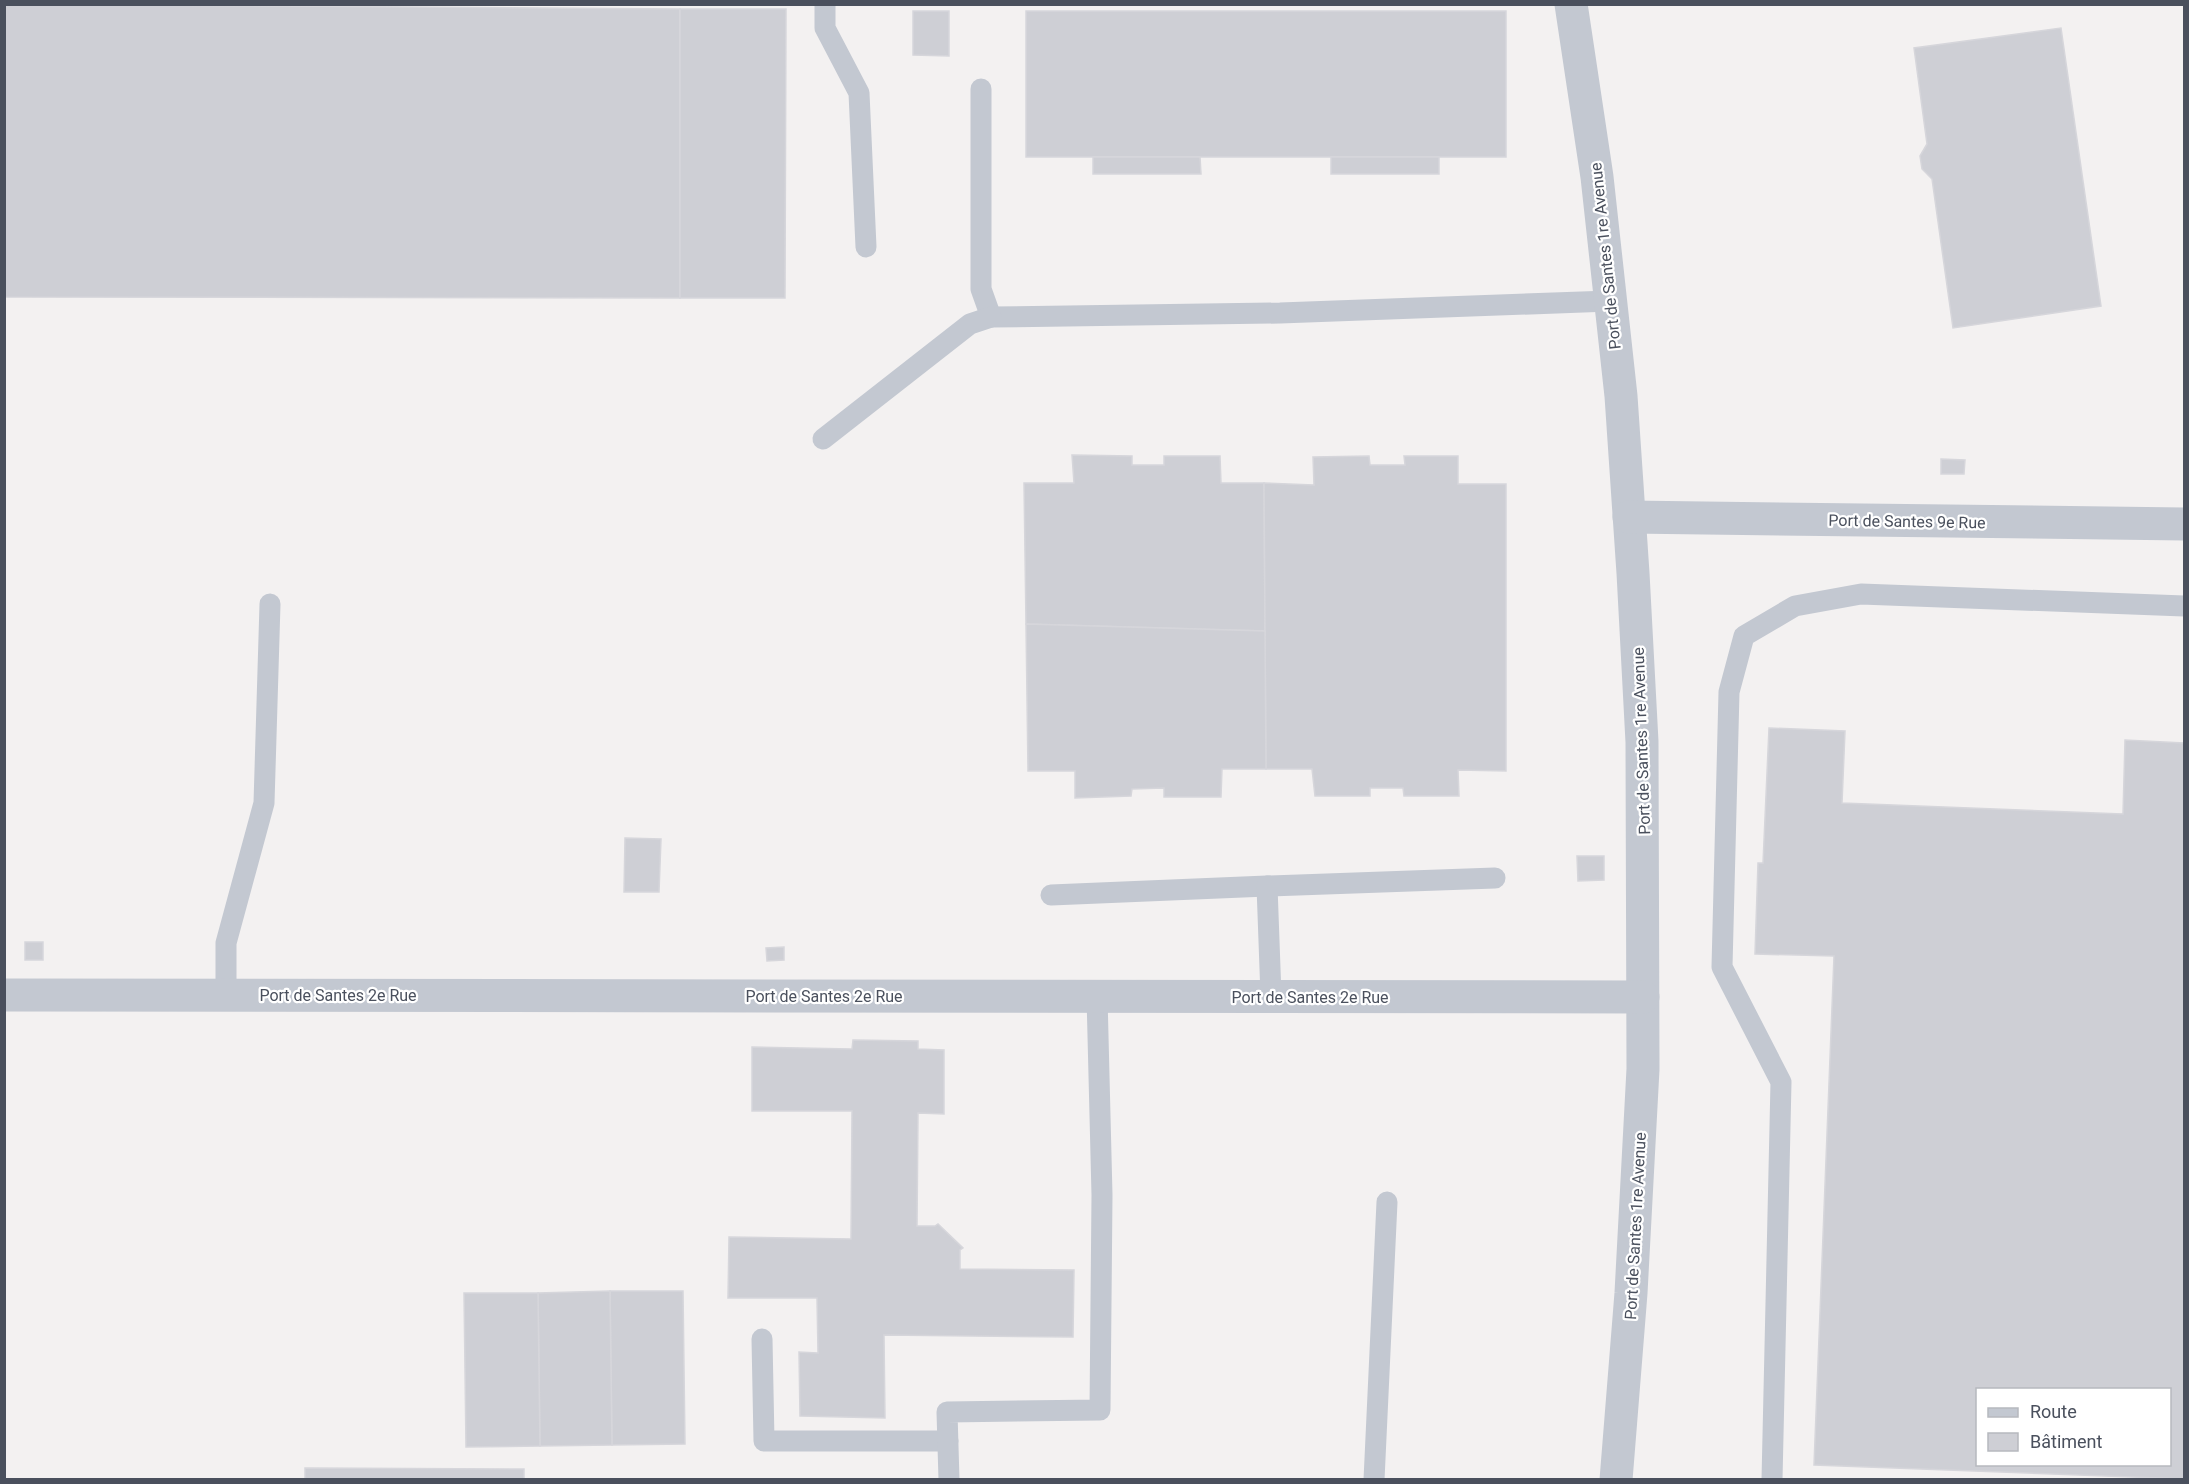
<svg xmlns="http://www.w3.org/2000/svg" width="2189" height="1484" viewBox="0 0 2189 1484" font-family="Roboto,sans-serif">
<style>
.building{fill:#cecfd5;stroke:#d6d6db;stroke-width:1.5;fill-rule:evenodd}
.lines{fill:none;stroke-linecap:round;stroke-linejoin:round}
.service{stroke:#c3c8d1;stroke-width:21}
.minor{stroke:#c3c8d1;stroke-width:33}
.labels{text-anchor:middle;stroke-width:4.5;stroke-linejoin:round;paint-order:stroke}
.street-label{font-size:16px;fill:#4a505d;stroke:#fff}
</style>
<rect width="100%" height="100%" fill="#f3f1f1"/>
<g class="building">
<path d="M4,4L680,9V298L4,297Z"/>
<path d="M680,9H786L785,298H680Z"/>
<path d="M913,11H949V56L913,55Z"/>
<rect x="1026" y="11" width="480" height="146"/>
<path d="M2061,28L2101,306L1953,328L1932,179L1922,169L1920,156L1927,144L1914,48Z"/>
<path d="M1093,157H1200L1201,174H1093Z"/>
<rect x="1331" y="157" width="108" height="17"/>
<path d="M1072,455L1132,456V465H1164V456H1220L1221,483H1264L1265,631L1026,624L1024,483H1074Z"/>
<path d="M1369,456L1370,465H1405L1404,456H1458V484H1506V771L1458,770L1459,796H1404L1403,788H1370V796H1315L1312,769H1266L1264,483L1314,485L1313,457Z"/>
<path d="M1941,459L1965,460L1964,474H1941Z"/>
<path d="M1026,624L1265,631L1266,769H1222L1221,797H1164V788L1132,789L1131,796L1075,798V771H1028Z"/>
<path d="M1769,728L1845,731L1842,803L2123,814L2125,740L2184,743V1479L1814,1465L1834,956L1755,954L1758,863H1763ZM1978,1390H2170V1464H1978Z"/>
<path d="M625,838L661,839L659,892H624Z"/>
<path d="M1577,856H1604V880L1578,881Z"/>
<rect x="25" y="942" width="18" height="18"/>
<path d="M784,947V960L767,961L766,948Z"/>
<path d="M853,1040L918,1041V1049L944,1050V1114L918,1113L917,1226H935L938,1224L963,1248L960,1250V1269L1074,1270L1073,1337L884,1335L885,1418L800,1416L799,1352L818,1353L817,1298H728L729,1237L851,1239L852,1111H752V1047L852,1049Z"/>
<path d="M610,1291H683L685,1444L612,1445Z"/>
<path d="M610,1291L612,1445L540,1446L538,1293Z"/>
<path d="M464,1293H538L540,1446L466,1447Z"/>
<path d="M305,1468L524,1469V1480H305Z"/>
</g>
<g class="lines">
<g class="service">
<path d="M825,4V28L859,93L866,247"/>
<path d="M981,89V289L991,317L1280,313L1610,301"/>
<path d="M823,439L970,324L991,317"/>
<path d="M1051,895L1267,886"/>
<path d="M226,995V943L264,803L270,604"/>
<path d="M1271,996L1267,886L1495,878"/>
<path d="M762,1339L764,1441H948"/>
<path d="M949,1480L947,1412L1100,1410L1102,1195L1097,996"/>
<path d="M1374,1480L1387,1202"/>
<path d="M1772,1480L1781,1082L1722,967L1729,692L1744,636L1795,606L1861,594L2184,606"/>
</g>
<g class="minor">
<path d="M1571,4L1597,177L1621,396L1633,573L1642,742L1643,1069L1631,1293L1616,1480"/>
<path d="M1629,517L2184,524"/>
<path d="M4,995L1643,997"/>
</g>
</g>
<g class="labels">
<g class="street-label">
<text transform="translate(1605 256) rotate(-96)" y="6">Port de Santes 1re Avenue</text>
<text transform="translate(1907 521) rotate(1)" y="6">Port de Santes 9e Rue</text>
<text transform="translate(1641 741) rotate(-92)" y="6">Port de Santes 1re Avenue</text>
<text x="338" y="1001">Port de Santes 2e Rue</text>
<text x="824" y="1002">Port de Santes 2e Rue</text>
<text x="1310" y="1003">Port de Santes 2e Rue</text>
<text transform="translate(1635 1226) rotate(-87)" y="6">Port de Santes 1re Avenue</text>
</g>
</g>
<rect width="2189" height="1484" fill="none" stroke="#4a505d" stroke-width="12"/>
<rect x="1976" y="1388" width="195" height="78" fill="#ffffff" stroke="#b7b9be" stroke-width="1.5"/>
<rect x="1988" y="1408" width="30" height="9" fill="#c3c8d1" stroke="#b7b9be" stroke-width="1.5"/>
<text x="2030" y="1418" font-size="18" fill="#4a505d">Route</text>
<rect x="1988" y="1433" width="30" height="18" fill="#cecfd5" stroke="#b7b9be" stroke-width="1.5"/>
<text x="2030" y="1448" font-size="18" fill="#4a505d">Bâtiment</text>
</svg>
